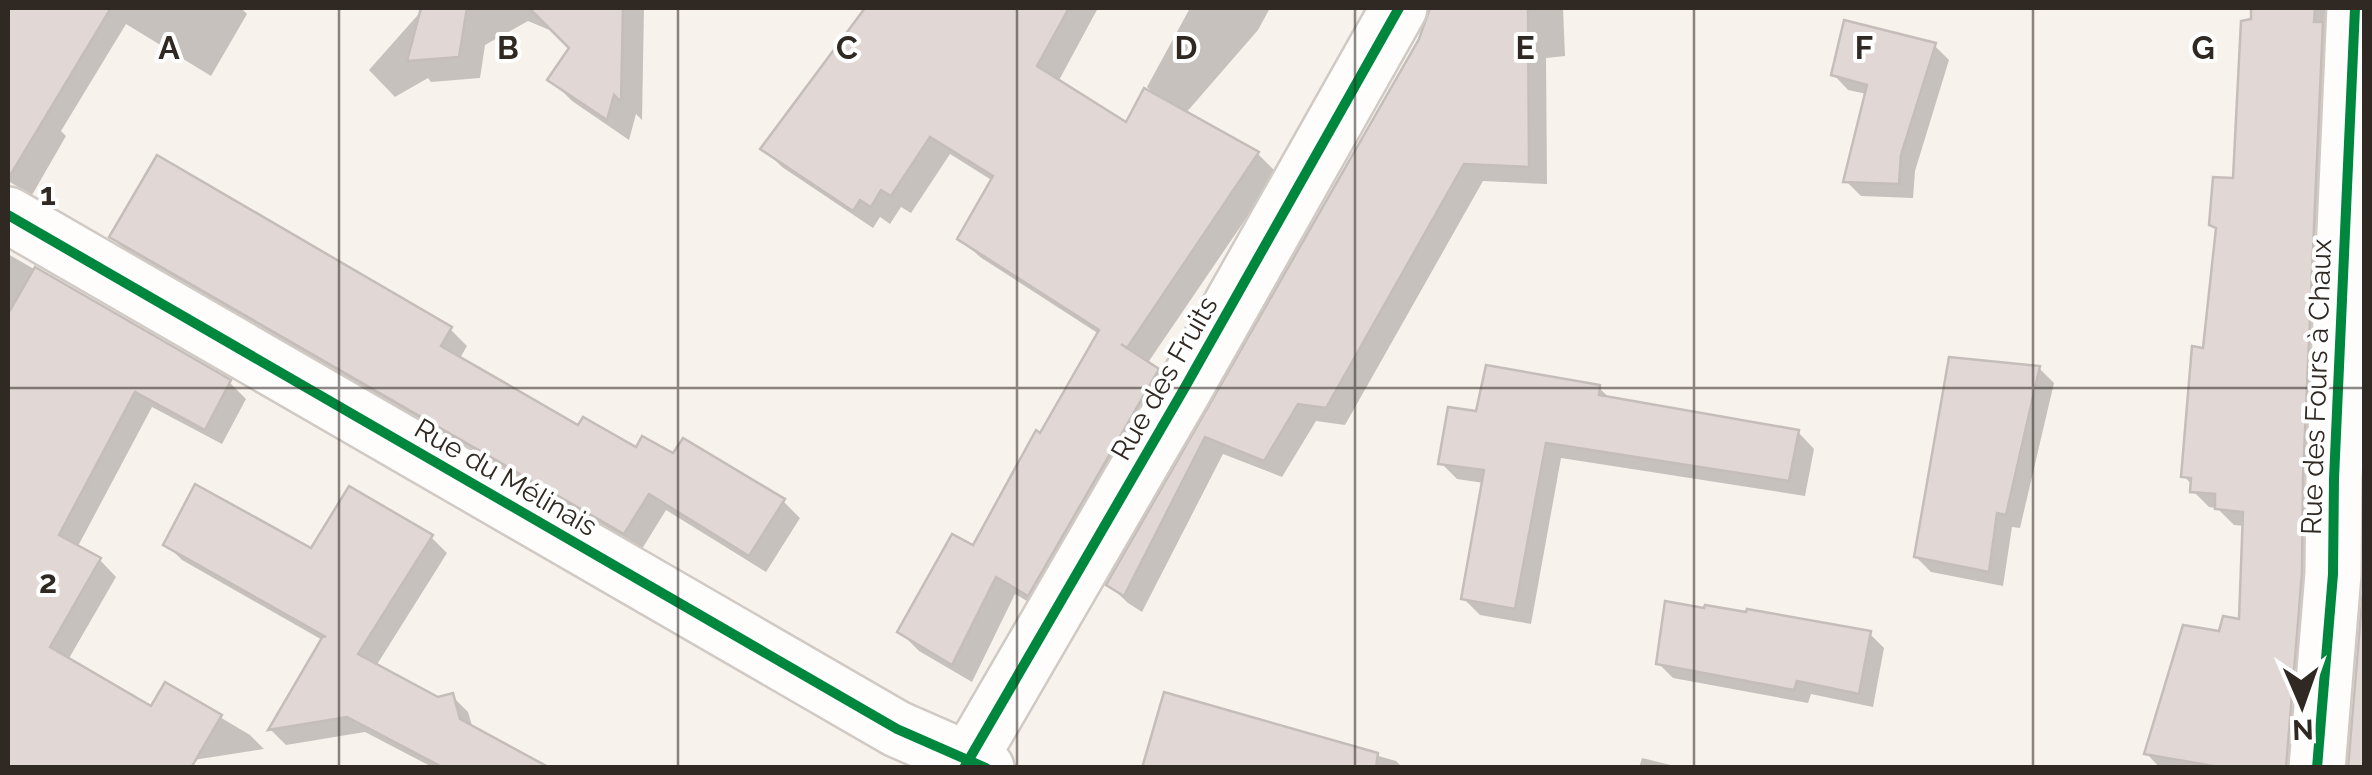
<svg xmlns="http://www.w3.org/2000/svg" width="2372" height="775" viewBox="0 0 2372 775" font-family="Raleway,sans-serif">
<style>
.shadow{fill:#0003}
.building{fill:#e1d8d5;stroke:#c5bdba;stroke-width:2.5}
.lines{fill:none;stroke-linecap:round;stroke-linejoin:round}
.minor-casing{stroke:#d1cac4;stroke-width:60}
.minor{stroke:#fefdfc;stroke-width:55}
.cycleway-casing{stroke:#fff;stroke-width:16}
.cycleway{stroke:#00873e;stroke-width:10}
.grid{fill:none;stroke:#302822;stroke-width:2.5;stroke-opacity:0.55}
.labels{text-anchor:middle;stroke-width:8;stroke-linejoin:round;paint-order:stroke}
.street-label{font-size:28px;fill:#302822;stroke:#fff}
.grid-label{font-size:32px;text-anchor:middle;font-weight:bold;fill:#302822;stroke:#fff;stroke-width:8;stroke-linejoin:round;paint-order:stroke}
</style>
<rect width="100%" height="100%" fill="#f8f2ec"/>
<g class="shadow">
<path d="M8,8H241L247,14L211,76L126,24L61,131L66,136L32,195L8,181Z"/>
<path d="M424,8H644L642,120L636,114L629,140L572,101L550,79L572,48L559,34L528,21L485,45L480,78L431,82L428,78L395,97L369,70Z"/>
<path d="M868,8H940L964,22L972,8H1098L1058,82L1127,125L1156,96L1147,87L1190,8H1270L1258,30L1185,114L1258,154L1277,173L1147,364L1158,371L1177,390L1047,613L1015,594L972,682L919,651L900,632L974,548L1099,334L980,257L960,238L993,181L950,154L911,213L901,207L890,224L880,217L873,228L782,167L763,148Z"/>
<path d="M1432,8H1563L1565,56L1546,58L1547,184L1483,181L1345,425L1316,421L1282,477L1223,454L1142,612L1128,603L1109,585L1429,23Z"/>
<path d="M2254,8H2331L2302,768H2160L2147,754L2220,634L2241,622L2245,526L2234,525L2217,508L2209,507L2193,491V486L2184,476L2205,350L2219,231L2212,224L2235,180Z"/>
<path d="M1934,45L1949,60L1915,171L1913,198L1861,196L1846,181L1867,94L1848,90L1834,75Z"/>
<path d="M112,237L450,329L467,346L459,360L578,428L636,450L674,457L783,501L800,518L766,572L666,510L642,549L129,254Z"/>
<path d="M8,254L229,382L246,399L222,444L152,407L77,548L100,560L116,577L68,660L152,710L166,685L250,735L264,749L174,763L181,768H8V319L12,311L8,309Z"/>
<path d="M2039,368L2054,383L2020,528L2012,527L2003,586L1931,572L1916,557Z"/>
<path d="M1599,388L1612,400L1798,432L1814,449L1805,496L1561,458L1531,624L1480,615L1463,598L1484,483L1457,479L1441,463L1478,414Z"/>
<path d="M431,537L447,553L376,666L438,700L452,696L468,712L473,729L520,768H434L365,732L286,745L271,730L324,641L182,560L166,544L312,551Z"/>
<path d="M2364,603V768H2351Z"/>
<path d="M1706,611L1870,634L1884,648L1873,707L1811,694L1808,703L1673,678L1658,663Z"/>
<path d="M1165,695L1396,761L1403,768H1144Z"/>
<path d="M1642,758L1683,768H1639Z"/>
</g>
<g class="building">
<path d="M8,8H111L8,179Z"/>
<path d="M421,8H467L459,57L407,61Z"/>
<path d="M529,8H623L621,102L614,95L607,120L547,80L569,48Z"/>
<path d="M865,8H1069L1037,66L1126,122L1144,88L1259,152L1127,348L1121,344L1159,369L1028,596L996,577L952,665L897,632L952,534L973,545L1036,430L1040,433L1099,330L957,239L993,176L930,137L891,196L881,190L871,207L860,200L853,211L760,149Z"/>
<path d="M1430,8H1528L1529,167L1464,164L1326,408L1298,404L1264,461L1205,437L1124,596L1106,585L1419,39Z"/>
<path d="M2251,8H2315L2314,22H2323L2303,478L2302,573L2286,768H2225L2144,754L2183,625L2219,631L2223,616L2239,619L2243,512L2215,509V494L2190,492L2191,478L2181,477L2192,346L2203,348L2216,228L2209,225L2213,177L2233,178L2241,21L2251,19Z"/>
<path d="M1844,20L1936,43L1901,155L1899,184L1843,182L1867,85L1831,75Z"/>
<path d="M157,155L452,327L441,346L578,425L583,417L636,447L642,436L673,453L683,438L785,499L749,556L649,494L624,534L109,237Z"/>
<path d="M35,267L231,380L205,430L135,392L59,535L101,558L50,647L151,706L165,682L222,715L191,768H8V314Z"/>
<path d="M1949,357L2040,366L2006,515L1997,513L1989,572L1914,557Z"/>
<path d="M1486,365L1600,385L1599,395L1799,430L1789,481L1546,443L1515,609L1461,599L1484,470L1438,464L1448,407L1476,411Z"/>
<path d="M195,484L311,548L349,486L433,535L358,654L438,697L453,693L460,719L550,768H444L347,717L268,730L323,636L326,637L163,545Z"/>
<path d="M2364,550V768H2348L2364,577Z"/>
<path d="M1665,601L1704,608L1705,605L1746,612L1747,609L1871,631L1859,694L1797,681L1794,690L1656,664Z"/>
<path d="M1164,692L1378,753L1376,768H1142Z"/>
</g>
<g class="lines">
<g class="minor-casing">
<g id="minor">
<path d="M8,215L897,729L986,768"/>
<path d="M964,768L1184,389L1399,8"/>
<path d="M2317,768L2333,574L2334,479L2355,8"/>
</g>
</g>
<use href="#minor" class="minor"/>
<g class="cycleway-casing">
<g id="cycleway">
<path d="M8,215L897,729L986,768"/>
<path d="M964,768L1184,389L1399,8"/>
<path d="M2317,768L2333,574L2334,479L2355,8"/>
</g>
</g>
<use href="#cycleway" class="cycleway"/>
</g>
<path class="grid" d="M339,8V768M678,8V768M1017,8V768M1355,8V768M1694,8V768M2033,8V768M8,388H2364"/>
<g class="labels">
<g class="street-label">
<text transform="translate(1164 378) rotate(-60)" y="10">Rue des Fruits</text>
<text transform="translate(2316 387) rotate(-88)" y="10">Rue des Fours à Chaux</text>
<text transform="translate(506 477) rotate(30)" y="10">Rue du Mélinais</text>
</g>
</g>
<g class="grid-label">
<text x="169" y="59">A</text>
<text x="508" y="59">B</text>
<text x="847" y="59">C</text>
<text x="1186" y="59">D</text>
<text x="1525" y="59">E</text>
<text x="1864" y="59">F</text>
<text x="2203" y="59">G</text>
<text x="48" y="205">1</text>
<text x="48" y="593">2</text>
</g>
<rect width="2372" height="775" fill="none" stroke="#302822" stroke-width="20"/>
<g transform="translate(2302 705) rotate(178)" stroke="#ffffff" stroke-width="8" paint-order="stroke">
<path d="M0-8L18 38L0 25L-18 38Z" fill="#302822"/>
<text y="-15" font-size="28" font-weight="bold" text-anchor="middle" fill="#302822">N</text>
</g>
</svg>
